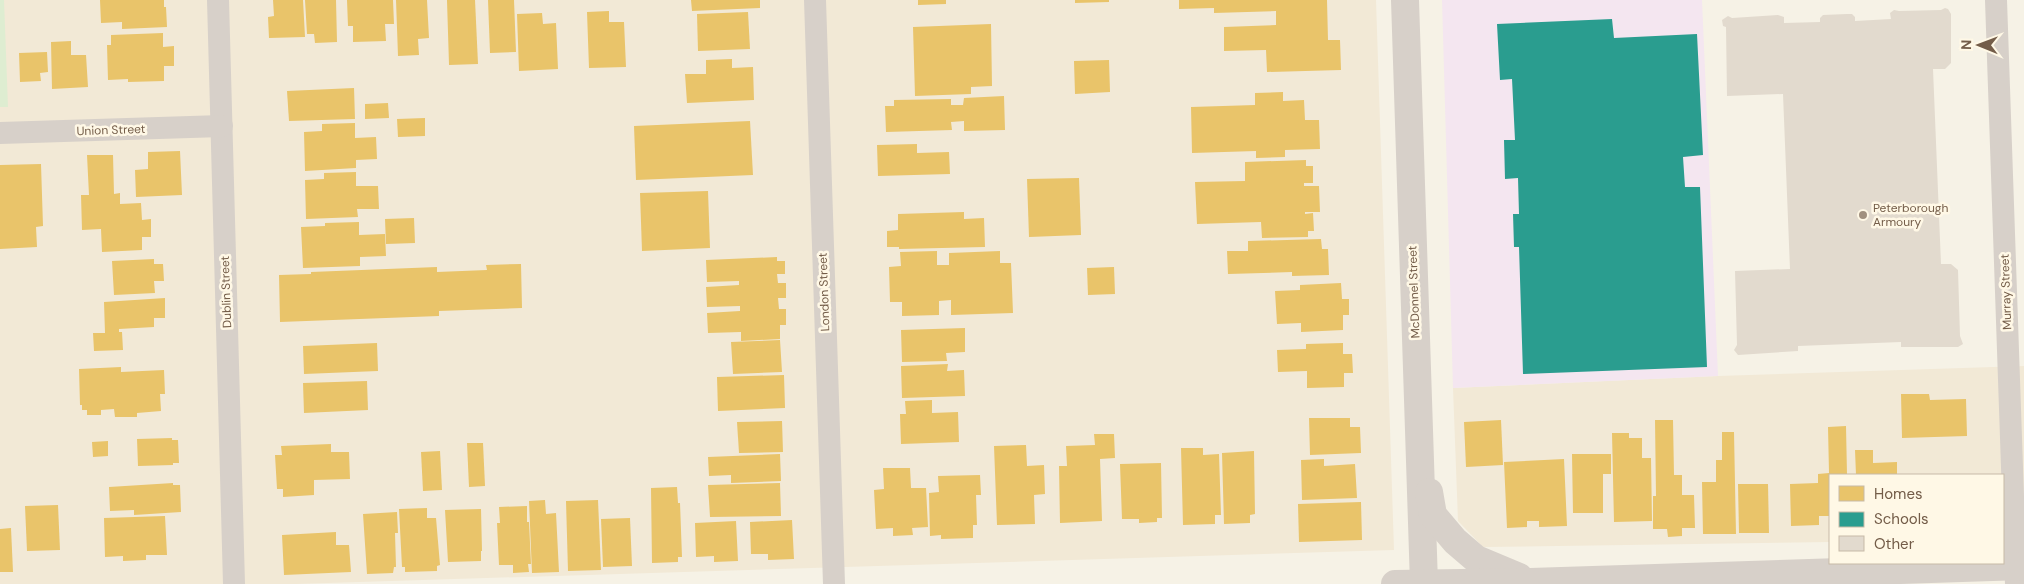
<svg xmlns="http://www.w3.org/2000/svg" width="2024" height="584" viewBox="0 0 2024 584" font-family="'DM Sans',sans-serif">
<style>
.residential{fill:#f2e9d6}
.education{fill:#f4e6f0}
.green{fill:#deedd1}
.homes{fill:#e9c46a}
.schools{fill:#2a9d8f}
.building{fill:#e2dace}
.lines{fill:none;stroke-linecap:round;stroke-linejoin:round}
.street{stroke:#d7d0c9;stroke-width:22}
.secondary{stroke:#d7d0c9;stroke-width:28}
.poi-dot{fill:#a1907f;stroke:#fff8e6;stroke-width:2}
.labels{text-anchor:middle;stroke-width:5;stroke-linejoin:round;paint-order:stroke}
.street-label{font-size:12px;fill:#735c48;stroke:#fff8e6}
.poi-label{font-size:12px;fill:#735c48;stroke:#fff8e6;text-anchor:start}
</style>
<rect width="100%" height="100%" fill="#f6f2e6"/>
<g class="residential">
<path d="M0,0H1376L1394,550L296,584H0Z"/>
<path d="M2024,366V537L2003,539V475H1830V542L1483,547L1458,521L1453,388L1718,376Z"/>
</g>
<path class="education" d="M1442,0H1702L1718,376L1453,388Z"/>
<path class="green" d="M0,0H4L8,107H0Z"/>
<g class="homes">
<path d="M100,0H164V7H166L167,27L122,29V22L101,23Z"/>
<path d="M273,0H303L305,37L269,38L268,17L274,16Z"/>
<path d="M305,0H336L337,42L315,43L314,34H307Z"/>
<path d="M347,0H393L394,24H385L386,41L353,42V26H348Z"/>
<path d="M396,0H427L429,38L418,39L419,55L398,56Z"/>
<path d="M447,0H475L478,64L449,65Z"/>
<path d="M488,0H514L516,52L490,53Z"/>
<path d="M691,0H760V8L692,11Z"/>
<path d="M918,0H946V4L918,5Z"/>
<path d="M1075,0H1109V2L1075,3Z"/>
<path d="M1179,0H1327L1328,40H1340L1341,70L1267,72L1266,50L1224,51V27L1276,25V11L1214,13V8L1179,9Z"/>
<path d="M609,11V22H624L626,67L589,68L587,12Z"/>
<path d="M748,12L750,49L698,51L697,14Z"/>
<path d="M542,13L543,24L556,23L558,69L519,71L517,14Z"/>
<path d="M991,24L992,86L971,87V94L915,96L913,27Z"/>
<path d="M163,33V47L174,46V66H164V81L128,82V79L108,80L107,45H111V35Z"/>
<path d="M71,41V55H86L88,87L52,89L51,42Z"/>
<path d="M47,52L48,72L40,73L41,81L20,82L19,53Z"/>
<path d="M732,59V68L753,67L754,100L687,103L685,74H706V60Z"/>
<path d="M1109,60L1110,92L1075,94L1074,61Z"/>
<path d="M354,88L355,119L289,121L287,91Z"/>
<path d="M1283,92V101L1304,100L1305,120H1319L1320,149L1285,150V157L1256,158V151L1192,153L1191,107L1255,105V93Z"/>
<path d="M1004,96L1005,130L964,131V121L951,122L952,130L886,132L885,106H894V100L951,99V105H963L964,98Z"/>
<path d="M388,103L389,118L365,119V104Z"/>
<path d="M425,118V136L398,137L397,119Z"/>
<path d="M750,121L753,175L636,180L634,126Z"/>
<path d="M355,123V138L376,137L377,159L356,160V168L305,171L304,132L322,131V124Z"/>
<path d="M917,144V153L949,152L950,174L878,176L877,145Z"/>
<path d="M180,151L182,195L136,197L135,170L148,169V152Z"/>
<path d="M87,155H113L114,194L120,193V204L141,203L142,220L151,219V237H142V250L102,252L101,229L82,230L81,195H89Z"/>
<path d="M1306,160V166H1313V183H1304V186H1319L1320,212H1305V214L1313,213L1314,231H1308V237L1262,238L1261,222L1197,224L1195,182L1245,181V162Z"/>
<path d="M41,164L43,226L36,227L37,247L0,249V165Z"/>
<path d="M356,172V186H378L379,209H357L358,217L306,219L305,180L324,179V173Z"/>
<path d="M1079,178L1081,235L1029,237L1027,179Z"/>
<path d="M708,191L710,248L642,251L640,193Z"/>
<path d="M964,212V219L984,218L985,247L899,249V247H887V231L898,230V214Z"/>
<path d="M414,218L415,243L386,244L385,219Z"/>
<path d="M359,222V235L385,234L386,256L360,257V266L303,268L301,227L325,226V223Z"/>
<path d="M1321,239L1322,249H1328L1329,275L1292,276V272L1228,274L1227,251H1248V241Z"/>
<path d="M937,251V265H949V253L1000,251V263H1011L1013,313L951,315V300L939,301V315L902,316V302H890L889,267L901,266L900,252Z"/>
<path d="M777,257V261H785V274H777L778,283H786V298H778L779,309H786V325H780V339L741,341V332L708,333L707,313L740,311V306L707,307L706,287L739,285V281L707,282L706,260Z"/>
<path d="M154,259V264H163L164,281H154L155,293L114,295L112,261Z"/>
<path d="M521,264L522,308L439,311V316L280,322L279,275L311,274V272L437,267V272L487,270L486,265Z"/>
<path d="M1114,267L1115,294L1088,295L1087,268Z"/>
<path d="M1341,283L1342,299H1349V315H1343V330L1301,332V323L1277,324L1275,291L1300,290V285Z"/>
<path d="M165,298V318H154V327L119,329V332H122L123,350L94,351L93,333H105L104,302Z"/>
<path d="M965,328V352L946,353L947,361L902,362L901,330Z"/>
<path d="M780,340L782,372L733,374L731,342Z"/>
<path d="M377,343L378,371L304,374L303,346Z"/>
<path d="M1343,343V354H1352L1353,373H1344V387L1307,388V371L1278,372L1277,350L1306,349V344Z"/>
<path d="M948,364L947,371L964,370L965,396L902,398L901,366Z"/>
<path d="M121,367V372L164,370L165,394H160L161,411L137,413V417H115L114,409L101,410V415H87V410H82V405H80L79,369Z"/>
<path d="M784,375L785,408L718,411L717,377Z"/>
<path d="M367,381L368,410L304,413L303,383Z"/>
<path d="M1901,394H1929L1930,400L1966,399L1967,436L1902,438Z"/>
<path d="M932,400V413L958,412L959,442L901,444L900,414H906L905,401Z"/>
<path d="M1309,418H1350V427H1360L1361,453L1310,455Z"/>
<path d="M1501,420L1503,465L1466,467L1464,422Z"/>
<path d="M1655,420H1673L1674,475H1682V495H1694L1695,528H1682V536L1668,537L1667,529H1653V496H1656Z"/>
<path d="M782,421L783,452L739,453L737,422Z"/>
<path d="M1846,426L1847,475H1830V516H1819V525L1791,526L1790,484L1818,483V474L1829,473L1828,427Z"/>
<path d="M1722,432H1734L1736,534H1703L1702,482H1716V460H1722Z"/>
<path d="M1612,433H1629V438H1642V458H1651L1652,521L1614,522Z"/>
<path d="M1094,434H1114L1115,458L1100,459L1102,521L1060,523L1059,466H1067L1066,446L1095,445Z"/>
<path d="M172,438V440H178L179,463H173V465L138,466L137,439Z"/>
<path d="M108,441V456L93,457L92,442Z"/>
<path d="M467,443H483L485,486L469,487Z"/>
<path d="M331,444V452H349L350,479L314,480V495L283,497V489H277L275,455H282L281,446Z"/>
<path d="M1026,445L1027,466L1044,465L1045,494L1034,495L1035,524L997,525L994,446Z"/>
<path d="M1181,448H1203V455L1219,454L1221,515H1215V524L1183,525Z"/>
<path d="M1855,450H1873V463L1897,462V475H1856Z"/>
<path d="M440,451L442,490L423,491L421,452Z"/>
<path d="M1254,451L1255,514L1250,515V523L1224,524L1222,453Z"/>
<path d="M780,454L781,481L731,483V475L709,476L708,457Z"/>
<path d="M1572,454H1611V474H1603V513H1573Z"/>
<path d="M1324,459V466L1355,464L1357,498L1302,500L1301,460Z"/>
<path d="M1564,459L1567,526L1539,527V521H1527V527L1507,528L1504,462Z"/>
<path d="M1161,463L1162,518H1157V522L1139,523V519H1122L1120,464Z"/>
<path d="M883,468H910L911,488H926L928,527L912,528L913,535L893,536V528L876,529L874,490L884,489Z"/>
<path d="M980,475L981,495H976L977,525H973V538L941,539V535L930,536L929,493L939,492L938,476Z"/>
<path d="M173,483V485H180L181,512L134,515V510L110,511L109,487Z"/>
<path d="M780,483L781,516L710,517L708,485Z"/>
<path d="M1738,484H1768L1769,533H1739Z"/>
<path d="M677,487L678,503H680L682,557H678V562L652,563L651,488Z"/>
<path d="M545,500L546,514L556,513L559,572L532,573L529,501Z"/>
<path d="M598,500L601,570L568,571L566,501Z"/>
<path d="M1361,502L1362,540L1299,542L1298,504Z"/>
<path d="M58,505L60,550L27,551L25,506Z"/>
<path d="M527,506V522H529L531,564H528L529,572L513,573V565H499L497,523H500L499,507Z"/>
<path d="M427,508V518H436L440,565L437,566V571L405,572V567H402L399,509Z"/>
<path d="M481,509L482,551H481V561L448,562L445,510Z"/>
<path d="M397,512L398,533H395L396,567H394L393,573L367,574L363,514Z"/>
<path d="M165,516L167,555H146V560L123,561V556L105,557L104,518Z"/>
<path d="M630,518L632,566L603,567L601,519Z"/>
<path d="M792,520L794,559L768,560V554H751L750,522Z"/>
<path d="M736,521L738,561L714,562V556L696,557L695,523Z"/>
<path d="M11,528L13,572H0V529Z"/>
<path d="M336,532V545H349L351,572L284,575L282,535Z"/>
</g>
<path class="schools" d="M1612,19L1614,38L1697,34L1703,155L1683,157L1685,187H1700L1707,367L1523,374L1519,247H1514L1513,214H1519L1518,178L1505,179L1504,140H1515L1512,79L1500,80L1497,24Z"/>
<path class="building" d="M1945,8L1948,9L1951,14V63L1945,69H1933L1941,264H1951L1958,270L1960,336L1963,344L1958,347H1901V342L1798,346V351L1738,355L1734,350L1737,345L1735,271L1790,269L1783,94L1727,96L1726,27L1723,26L1722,20L1728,16L1732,18L1778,15L1784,17V23L1820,22V18L1823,15L1847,14H1852L1855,17V21L1891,19L1890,13L1894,10L1899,11L1941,10Z"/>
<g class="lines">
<g class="street">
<path d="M218,0L234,584"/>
<path d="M815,0L834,584"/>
<path d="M1996,0L2016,584"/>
<path d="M0,133L222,126"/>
</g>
<g class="secondary">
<path d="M1405,0L1424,584"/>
<path d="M1429,492L1433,515L1455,541L1476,559L1519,577"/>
<path d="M1395,584L1530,582L2024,566"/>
</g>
</g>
<circle class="poi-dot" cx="1863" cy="215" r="5"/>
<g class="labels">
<g class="street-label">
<text transform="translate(111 130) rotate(-2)" y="4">Union Street</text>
<text transform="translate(226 292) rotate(-92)" y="4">Dublin Street</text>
<text transform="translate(824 292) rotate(-92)" y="4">London Street</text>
<text transform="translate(1414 292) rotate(-92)" y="4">McDonnel Street</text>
<text transform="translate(2006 292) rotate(-92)" y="4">Murray Street</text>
</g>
<g class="poi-label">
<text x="1873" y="212">Peterborough<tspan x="1873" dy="14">Armoury</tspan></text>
</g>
</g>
<rect x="1829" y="474" width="175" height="90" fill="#fff8e6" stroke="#c7baa7"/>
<rect x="1839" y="486" width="25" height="15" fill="#e9c46a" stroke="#c7baa7"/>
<text x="1874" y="499" font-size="15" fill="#735c48">Homes</text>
<rect x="1839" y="512" width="25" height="15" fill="#2a9d8f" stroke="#c7baa7"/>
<text x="1874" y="524" font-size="15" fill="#735c48">Schools</text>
<rect x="1839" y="536" width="25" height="15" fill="#e2dace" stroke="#c7baa7"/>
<text x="1874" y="549" font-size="15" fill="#735c48">Other</text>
<g transform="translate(1979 45) rotate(271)" stroke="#fff8e6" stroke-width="4" paint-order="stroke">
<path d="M0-4L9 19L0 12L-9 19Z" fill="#735c48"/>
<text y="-8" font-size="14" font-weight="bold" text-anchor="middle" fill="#735c48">N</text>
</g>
</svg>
